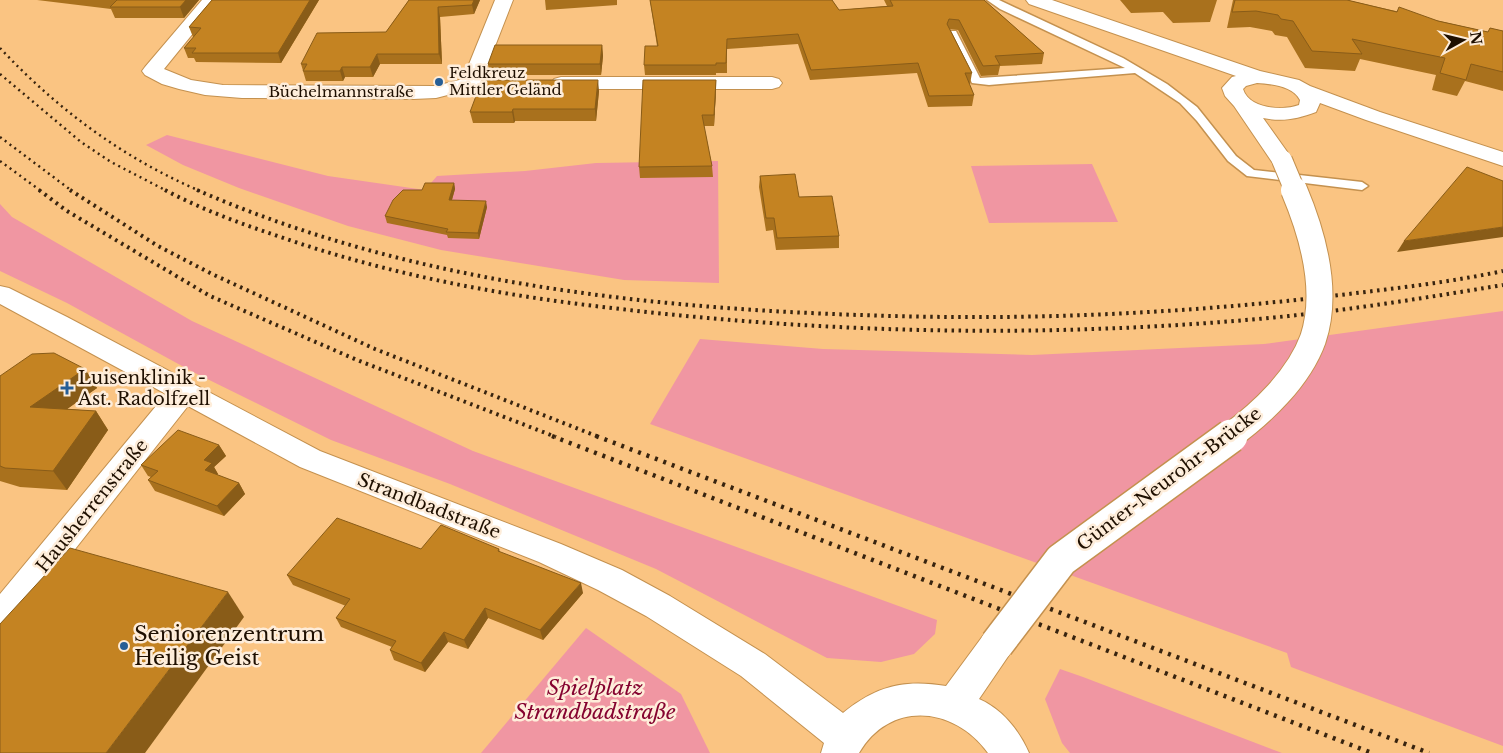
<svg xmlns="http://www.w3.org/2000/svg" width="1503" height="753" viewBox="0 0 1503 753" font-family="'Libre Baskerville',serif">
<style>
.green{fill:#f096a2}
.lines{fill:none;stroke-linecap:round;stroke-linejoin:round}
.lane-casing{stroke:#c4914f;stroke-width:3}
.street-casing{stroke:#c4914f;stroke-width:2}
.lane{fill:#fff;fill-rule:evenodd}
.street{fill:#fff;fill-rule:evenodd}
.rail-far2{stroke:#38240f;stroke-width:2.5;stroke-dasharray:2 4;stroke-linecap:butt}
.rail-far1{stroke:#38240f;stroke-width:4;stroke-dasharray:2.5 4.5;stroke-linecap:butt}
.rail{stroke:#38240f;stroke-width:4.5;stroke-dasharray:3 6;stroke-linecap:butt}
.street-bridge-far2-casing{stroke:#c4914f;stroke-width:22;stroke-linecap:butt}
.street-bridge-far1-casing{stroke:#c4914f;stroke-width:28;stroke-linecap:butt}
.street-bridge-casing{stroke:#c4914f;stroke-width:36;stroke-linecap:butt}
.street-bridge-far2{stroke:#fff;stroke-width:20}
.street-bridge-far1{stroke:#fff;stroke-width:26}
.street-bridge{stroke:#fff;stroke-width:33}
.wall{fill:#a9711d}
.shaded-wall{fill:#895c18}
.building{fill:#c48322;stroke:#895c18}
.poi-dot{fill:#265e96;stroke:#feedda;stroke-width:2}
.labels{text-anchor:middle;stroke-width:5;stroke-linejoin:round;paint-order:stroke}
.far-poi-label{font-size:15px;fill:#1e0f00;stroke:#feedda;text-anchor:start}
.far-street-label{font-size:15px;fill:#1e0f00;stroke:#feedda}
.poi-label{font-size:18px;fill:#1e0f00;stroke:#feedda;text-anchor:start}
.street-label{font-size:18px;fill:#1e0f00;stroke:#feedda}
.near-poi-label{font-size:21px;fill:#1e0f00;stroke:#feedda;text-anchor:start}
.near-park-label{font-size:21px;font-style:italic;fill:#850330;stroke:#feedda}
</style>
<rect width="100%" height="100%" fill="#fac482"/>
<g class="green">
<path d="M167,135L328,176L425,190L437,176L525,171L596,163L718,161L719,283L624,280L441,250L348,226L239,188L183,165L146,145Z"/>
<path d="M1092,164L1118,222L989,223L971,166Z"/>
<path d="M0,204L12,217L192,321L473,451L937,620L935,634L914,654L881,662L827,658L656,569L450,484L331,440L193,372L67,303L0,271Z"/>
<path d="M1503,311V746L1291,667L1287,653L650,424L700,339L823,349L1032,355L1264,344Z"/>
<path d="M586,628L681,694L710,753H481Z"/>
<path d="M1060,669L1083,677L1282,753H1070L1062,743L1045,699Z"/>
</g>
<g class="lines">
<g class="lane-casing">
<path id="lane" d="M987,0H999L1123,58L1167,84L1197,107L1236,156L1254,170L1362,182L1368,186L1362,190L1247,176L1228,161L1197,121L1180,103L1135,73L989,85L972,83L947,33L948,31H956L957,33L980,78L1125,68L1000,9Z"/>
</g>
<g class="street-casing">
<g id="street">
<path d="M202,0H220L164,69L191,80L223,85L436,86L463,79L495,0H513L483,77L525,79L528,83L525,87L518,89H471L436,98L413,99L242,98L205,95L179,89L162,84L145,75L142,71L145,67Z"/>
<path d="M1026,0H1052L1260,71L1299,80L1310,86L1380,112L1503,152V166L1366,120L1320,103L1316,112C1297,119 1283,122 1263,118L1293,160L1290,165L1282,167L1274,165L1234,106L1225,96L1222,88L1232,77L1236,76L1029,4ZM1257,83C1271,84 1293,86 1300,100L1299,105C1283,111 1249,109 1243,89L1246,86Z"/>
<path d="M561,77H772L779,79L782,83L779,87L772,89H561L554,87L551,83L554,79Z"/>
<path d="M0,286L9,288L67,317L320,451L561,544L622,570L670,596L765,654L843,713C876,686 904,679 946,686L985,633L997,629L1009,633L1014,644L1009,655L979,699C1002,709 1019,730 1029,753H988C954,706 890,700 859,753H821L824,743L741,676L646,616L598,590L539,562L300,467L188,406L12,629L0,634V594L166,394L0,304Z"/>
</g>
</g>
<use href="#lane" class="lane"/>
<use href="#street" class="street"/>
<g class="rail-far2">
<path d="M0,48C57,109 123,158 200,191"/>
<path d="M0,74L81,142L111,162L167,191"/>
<path d="M0,137L72,191"/>
<path d="M0,161L41,191"/>
</g>
<g class="rail-far1">
<path d="M39,190L67,211L210,296L357,360L556,437"/>
<path d="M70,190L158,246L212,274L375,349L599,437"/>
<path d="M165,190C199,208 236,222 272,234C382,273 496,295 612,308C822,333 1035,338 1246,320C1332,313 1418,299 1503,285"/>
<path d="M197,190C414,285 658,310 893,316C1040,320 1186,313 1332,296C1389,289 1446,283 1503,271"/>
</g>
<g class="rail">
<path d="M552,436L1372,753"/>
<path d="M596,436L1429,753"/>
</g>
<g class="street-bridge-far2-casing">
<path id="street-bridge-far2" d="M1282,160L1295,191"/>
</g>
<g class="street-bridge-far1-casing">
<path id="street-bridge-far1" d="M1229,437C1262,413 1299,378 1313,339C1329,291 1313,235 1294,190"/>
</g>
<g class="street-bridge-casing">
<path id="street-bridge" d="M997,644L1061,560L1231,436"/>
</g>
<use href="#street-bridge-far2" class="street-bridge-far2"/>
<use href="#street-bridge-far1" class="street-bridge-far1"/>
<use href="#street-bridge" class="street-bridge"/>
</g>
<g class="wall">
<path d="M37,0H199L184,18H115L111,9Z"/>
<path d="M212,0H319L281,63L196,62L194,58H188L184,48L194,37H193L189,27Z"/>
<path d="M409,0H480L474,14L440,17L442,64H380L373,77H345L343,81H306L301,64L386,32Z"/>
<path d="M545,0H617V5L546,10Z"/>
<path d="M650,0H832L839,10L887,6L884,0H984L1044,53L1042,64L1000,66L998,75L981,76L958,30L950,29L972,73L970,84H969L974,95L972,106L928,107L917,73L810,80L798,44L727,49V73H716V75H645L644,65L657,46Z"/>
<path d="M1120,0H1217L1210,22L1173,23L1163,12L1131,13Z"/>
<path d="M1233,0H1347L1488,32L1490,28L1503,31V91L1465,81L1457,96L1432,90L1436,75L1360,59L1355,71L1305,68L1287,37L1275,35L1272,31L1250,27L1227,28Z"/>
<path d="M602,45L603,56L601,75H490L488,64Z"/>
<path d="M716,80V91L714,126H704L712,166L713,177L640,178L639,167Z"/>
<path d="M599,91L596,121H515L514,123H473L470,112Z"/>
<path d="M760,176L799,197L839,236V248L776,250L773,230L766,231L759,187Z"/>
<path d="M454,183L455,189L452,200L487,207L479,239L448,238L447,235L387,223L385,216L422,190Z"/>
<path d="M85,369L97,388L67,409L96,411L108,430L67,490L20,487L0,481V376Z"/>
<path d="M219,445L226,456L214,467L218,474L217,475L239,483L245,494L224,516L155,491L148,480L151,477L148,476L141,465Z"/>
<path d="M421,549H499L500,552L583,593L543,640L488,618L468,649L448,642L425,672L394,660L390,650L392,647L341,627L336,618L346,606L293,585L287,575Z"/>
</g>
<g class="shaded-wall">
<path d="M186,0H199L184,18L180,7Z"/>
<path d="M310,0H319L281,63L278,53Z"/>
<path d="M474,0H480L474,14L472,5Z"/>
<path d="M438,7L440,17L442,64L439,54Z"/>
<path d="M602,45L603,56L601,75L600,64Z"/>
<path d="M377,54L380,64L373,77L370,67Z"/>
<path d="M342,67L345,77L343,81L340,71Z"/>
<path d="M598,80L599,91L596,121L595,109Z"/>
<path d="M716,80V91L714,126V115Z"/>
<path d="M513,109L515,121L514,123L512,112Z"/>
<path d="M454,183L455,189L450,206L449,200Z"/>
<path d="M486,201L487,207L479,239L478,233Z"/>
<path d="M1503,227V237L1397,252L1404,241Z"/>
<path d="M85,369L97,388L43,426L30,407Z"/>
<path d="M96,411L108,430L67,490L53,471Z"/>
<path d="M219,445L226,456L214,467L218,474L211,481L205,470L204,460Z"/>
<path d="M239,483L245,494L224,516L217,506Z"/>
<path d="M581,583L583,593L543,640L540,630Z"/>
<path d="M228,592L244,617L145,753H106Z"/>
<path d="M485,608L488,618L468,649L464,640Z"/>
<path d="M444,632L448,642L425,672L421,663Z"/>
</g>
<g class="building">
<path d="M117,0H186L180,7H110Z"/>
<path d="M212,0H310L278,53H192L196,48H184L201,28L189,27Z"/>
<path d="M409,0H474L472,5L438,7L439,54H377L370,67H342L340,71H303L307,64H301L317,33L386,32Z"/>
<path d="M650,0H832L839,10L893,6L890,0H984L1044,53L995,56L1000,65L983,66L959,20L949,19L947,24L972,73H965L974,95L929,96L918,63L811,70L798,34L727,39L726,63H716V65H644L645,46H658Z"/>
<path d="M1235,0H1347L1397,12L1399,7L1438,21L1488,32L1490,28L1503,31V72L1471,64L1466,80L1440,73L1445,58L1352,39L1362,54L1312,51L1293,21L1281,19L1278,15L1256,11L1232,12Z"/>
<path d="M495,45H602L600,64H488Z"/>
<path d="M482,80H598L595,109H513L512,112H470Z"/>
<path d="M643,80H716L714,115H702L712,166L639,167Z"/>
<path d="M1467,167L1503,181V227L1404,241Z"/>
<path d="M795,174L799,197L832,196L839,236L777,238L774,218H766L760,176Z"/>
<path d="M425,183H454L449,200L486,201L478,233L446,232L448,229L385,216L393,200L403,190H422Z"/>
<path d="M54,353L85,369L30,407L96,411L53,471L5,468L0,466V376L32,354Z"/>
<path d="M178,430L219,445L204,460L212,463L205,470L239,483L217,506L148,480L158,471L141,465Z"/>
<path d="M337,518L421,549L441,525L499,549L498,551L581,583L540,630L485,608L464,640L444,632L421,663L390,650L396,641L336,618L350,599L287,575Z"/>
<path d="M70,548L228,592L106,753H0V624Z"/>
</g>
<g class="poi-dot">
<circle cx="439" cy="82" r="5"/>
<path d="M64.5 380.5h5v5h5v5h-5v5h-5v-5h-5v-5h5z"/>
<circle cx="124" cy="646" r="5"/>
</g>
<g class="labels">
<g class="far-poi-label">
<text x="449" y="78">Feldkreuz<tspan x="449" dy="17">Mittler Geländ</tspan></text>
</g>
<g class="far-street-label">
<text x="341" y="97">Büchelmannstraße</text>
</g>
<g class="poi-label">
<text x="78" y="384">Luisenklinik -<tspan x="78" dy="21">Ast. Radolfzell</tspan></text>
</g>
<g class="street-label">
<text transform="translate(1169 479) rotate(-37)" y="6">Günter-Neurohr-Brücke</text>
<text transform="translate(92 506) rotate(-51)" y="6">Hausherrenstraße</text>
<text transform="translate(429 506) rotate(21)" y="6">Strandbadstraße</text>
</g>
<g class="near-poi-label">
<text x="134" y="641">Seniorenzentrum<tspan x="134" dy="24">Heilig Geist</tspan></text>
</g>
<g class="near-park-label">
<text x="595" y="695">Spielplatz<tspan x="595" dy="24">Strandbadstraße</tspan></text>
</g>
</g>
<g transform="translate(1463 40) rotate(82)" stroke="#feedda" stroke-width="4" paint-order="stroke">
<path d="M0-4L9 19L0 12L-9 19Z" fill="#1e0f00"/>
<text y="-8" font-size="14" font-weight="bold" text-anchor="middle" fill="#1e0f00">N</text>
</g>
</svg>
